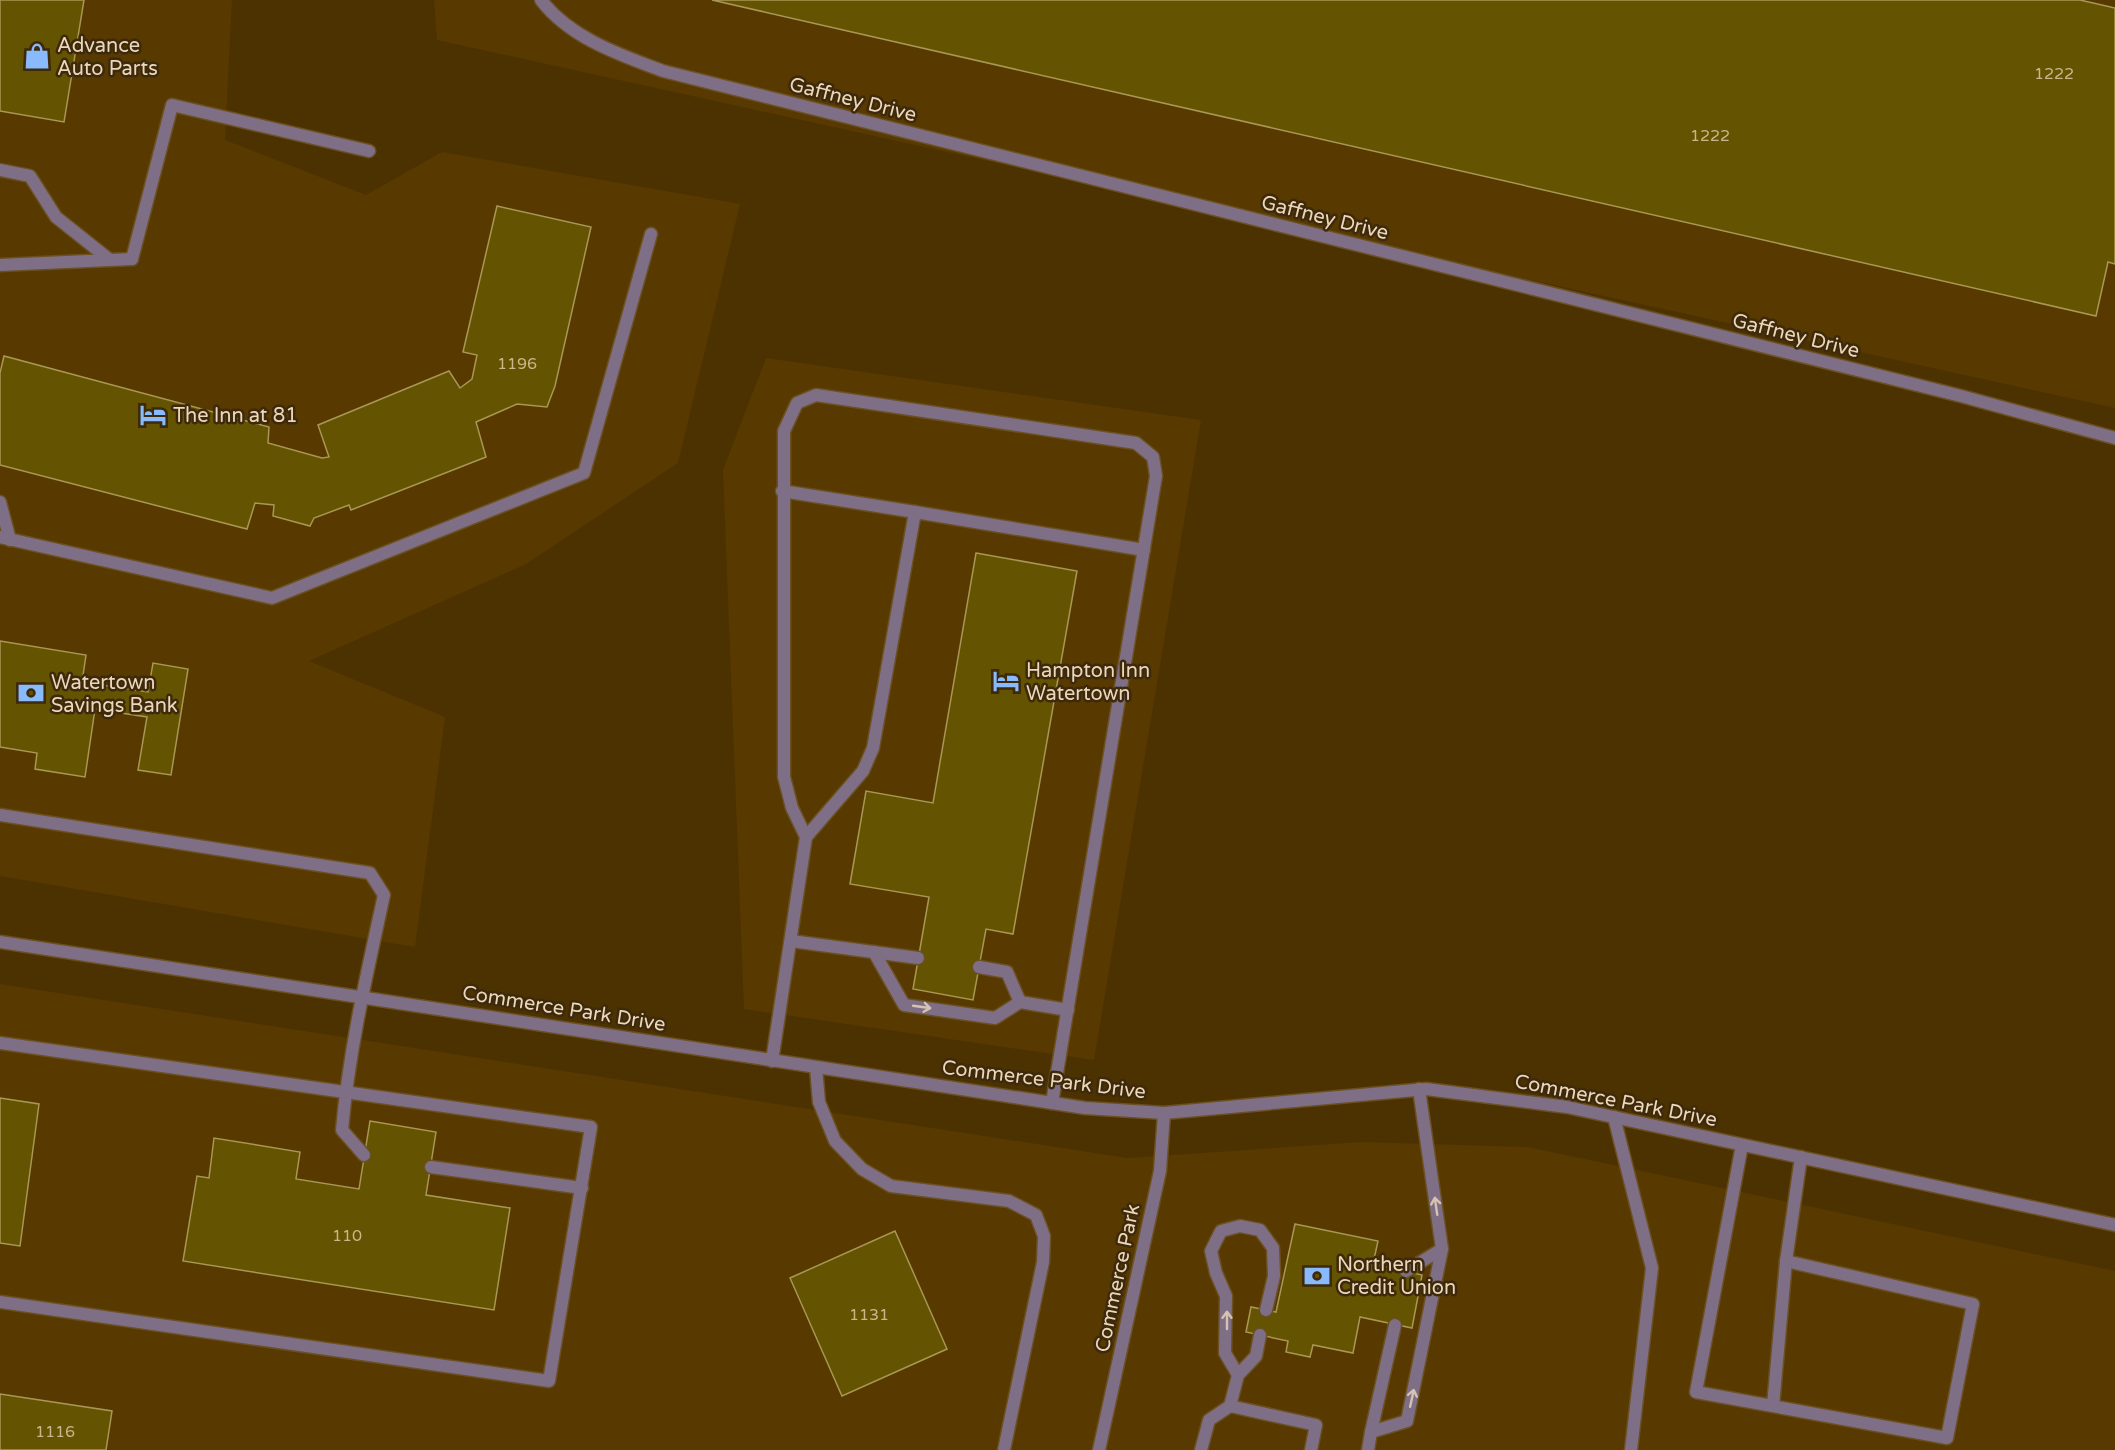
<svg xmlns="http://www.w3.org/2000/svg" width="2115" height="1450" viewBox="0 0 2115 1450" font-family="'Varela Round',sans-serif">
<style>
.built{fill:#583900}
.building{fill:#645300;stroke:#a89755;stroke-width:1.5}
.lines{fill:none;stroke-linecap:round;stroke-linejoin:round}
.service-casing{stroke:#6a5022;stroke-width:15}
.minor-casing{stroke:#6a5022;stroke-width:15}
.service{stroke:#7f6f86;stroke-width:12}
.minor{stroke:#7f6f86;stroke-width:12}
.oneway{stroke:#d6c2b0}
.labels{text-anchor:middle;stroke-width:5;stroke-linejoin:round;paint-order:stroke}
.number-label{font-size:16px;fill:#cab68c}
.poi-label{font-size:20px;fill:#ecd7bb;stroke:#3d290b;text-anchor:start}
.street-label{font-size:20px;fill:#ecd7bb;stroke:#3d290b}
</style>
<rect width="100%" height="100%" fill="#4d3201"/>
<g class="built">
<path d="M0,0H232L225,140L366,195L442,152L740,204L678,463L526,564L309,661L445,717L415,947L0,876Z"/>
<path d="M434,0H2115V408L437,40Z"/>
<path d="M766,358L1201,420L1094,1060L744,1009L723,470Z"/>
<path d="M0,984L1127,1158L1362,1142L1528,1147L2115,1271V1450H0Z"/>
</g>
<g class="building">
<path d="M0,0H84L64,122L0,111Z"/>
<path d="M712,0H2080L2115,8V264L2108,262L2096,316Z"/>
<path d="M497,206L591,227L555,386L547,407L517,404L476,422L486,457L351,510L349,505L314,518L310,526L273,516L274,505L255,503L247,529L0,465V373L4,356L269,427L268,443L322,458L329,457L318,425L449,371L460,388L472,379L477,355L463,352Z"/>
<path d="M976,553L1077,571L1013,934L986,929L973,1000L913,989L929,897L850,884L866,791L933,803Z"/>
<path d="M0,641L86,655L82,682L148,692L153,663L188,669L171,775L138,770L147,717L95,709L85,777L35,769L37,753L0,747Z"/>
<path d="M0,1098L39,1104L20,1246L0,1243Z"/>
<path d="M370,1121L436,1132L426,1195L510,1208L494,1310L183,1261L197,1176L209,1178L214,1138L300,1152L296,1179L359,1189Z"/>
<path d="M1295,1224L1378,1241L1373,1264L1422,1275L1412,1328L1360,1317L1353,1353L1313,1345L1310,1357L1286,1352L1288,1341L1246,1332L1251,1307L1276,1312Z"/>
<path d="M895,1231L947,1349L842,1396L790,1278Z"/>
<path d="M0,1394L112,1411L106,1450H0Z"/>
</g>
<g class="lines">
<g class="service-casing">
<g id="service">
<path d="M0,170L30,176L56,217L110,260"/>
<path d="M0,265L132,259L172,105L369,151"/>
<path d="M782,491L915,512"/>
<path d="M0,502L10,540"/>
<path d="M0,537L272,598L584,473L651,234"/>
<path d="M0,815L370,873L384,895C367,973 349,1050 342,1130L364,1155"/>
<path d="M806,837L863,771L873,748L915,512L1144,550"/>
<path d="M791,941L918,958"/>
<path d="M874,952L904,1005L995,1018L1020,1002L1068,1010"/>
<path d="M979,967L1007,972L1020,1002"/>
<path d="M0,1043L591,1127L549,1381L0,1302"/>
<path d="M772,1061L806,837L792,808L784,777V431L797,403L816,395L1136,443L1153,457L1156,476L1052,1103"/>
<path d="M816,1068L819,1102L835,1141L862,1169L891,1186L1009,1201L1036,1215L1044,1236L1043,1262L1004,1450"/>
<path d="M1614,1117L1652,1268L1631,1450"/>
<path d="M1742,1145L1696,1392L1947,1438L1973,1304L1786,1261L1801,1157"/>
<path d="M431,1167L582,1188"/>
<path d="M1406,1271L1442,1249"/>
<path d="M1238,1375L1225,1353L1226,1296L1216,1273L1211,1251L1221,1231L1240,1226L1260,1230L1273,1248L1274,1276L1266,1310"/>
<path d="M1230,1406L1238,1375L1256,1356L1260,1335"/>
<path d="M1773,1406L1786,1261"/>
<path d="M1371,1432L1395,1325"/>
<path d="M1201,1450L1209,1420L1230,1406L1316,1425L1311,1450"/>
<path d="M1368,1450L1371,1432L1407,1421L1442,1249L1419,1089"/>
</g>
</g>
<g class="minor-casing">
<g id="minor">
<path d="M541,0C570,38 620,55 663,71L1961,396L2115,438"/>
<path d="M0,942L1085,1108L1164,1113L1426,1089L1567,1107L2115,1225"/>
<path d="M1099,1450L1160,1171L1164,1113"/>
</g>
</g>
<use href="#service" class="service"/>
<use href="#minor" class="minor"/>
</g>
<defs><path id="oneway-shaft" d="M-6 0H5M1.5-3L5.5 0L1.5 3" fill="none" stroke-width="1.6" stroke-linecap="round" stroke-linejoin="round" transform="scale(1.5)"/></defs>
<g class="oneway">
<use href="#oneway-shaft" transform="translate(922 1007) rotate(8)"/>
<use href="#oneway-shaft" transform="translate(1436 1206) rotate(-98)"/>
<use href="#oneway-shaft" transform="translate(1227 1320) rotate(-90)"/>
<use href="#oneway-shaft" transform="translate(1412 1398) rotate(-78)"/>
</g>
<defs>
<g id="shop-bare" transform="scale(2.07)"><path d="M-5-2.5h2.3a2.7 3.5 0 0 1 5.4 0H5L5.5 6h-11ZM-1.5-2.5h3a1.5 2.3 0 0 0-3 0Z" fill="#88bafc" stroke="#3d290b" stroke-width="2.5" paint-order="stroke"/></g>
<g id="hotel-bare" transform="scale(2.07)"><path d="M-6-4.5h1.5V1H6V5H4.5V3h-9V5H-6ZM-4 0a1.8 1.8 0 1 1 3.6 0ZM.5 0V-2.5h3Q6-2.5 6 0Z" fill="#88bafc" stroke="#3d290b" stroke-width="2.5" paint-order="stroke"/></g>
<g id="bank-bare" transform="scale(2.07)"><path d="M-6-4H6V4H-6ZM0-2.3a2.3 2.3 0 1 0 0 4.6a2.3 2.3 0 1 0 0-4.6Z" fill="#88bafc" stroke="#3d290b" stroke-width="2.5" paint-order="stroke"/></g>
</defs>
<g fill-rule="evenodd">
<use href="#shop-bare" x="37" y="56"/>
<use href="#hotel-bare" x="153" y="415"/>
<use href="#hotel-bare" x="1006" y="681"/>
<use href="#bank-bare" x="31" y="693"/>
<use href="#bank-bare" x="1317" y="1276"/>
</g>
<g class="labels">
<g class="number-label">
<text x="2054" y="79">1222</text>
<text x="1710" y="141">1222</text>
<text x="517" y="369">1196</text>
<text x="347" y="1241">110</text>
<text x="869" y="1320">1131</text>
<text x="55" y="1437">1116</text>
</g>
<g class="poi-label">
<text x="57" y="52">Advance<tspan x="57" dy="23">Auto Parts</tspan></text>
<text x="173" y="422">The Inn at 81</text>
<text x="1026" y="677">Hampton Inn<tspan x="1026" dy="23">Watertown</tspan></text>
<text x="51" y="689">Watertown<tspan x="51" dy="23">Savings Bank</tspan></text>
<text x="1337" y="1271">Northern<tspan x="1337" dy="23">Credit Union</tspan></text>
</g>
<g class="street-label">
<text transform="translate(853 99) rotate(14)" y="7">Gaffney Drive</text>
<text transform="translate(1325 217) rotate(14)" y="7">Gaffney Drive</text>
<text transform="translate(1796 335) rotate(14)" y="7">Gaffney Drive</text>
<text transform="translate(564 1008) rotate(9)" y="7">Commerce Park Drive</text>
<text transform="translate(1044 1079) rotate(7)" y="7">Commerce Park Drive</text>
<text transform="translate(1616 1100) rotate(11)" y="7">Commerce Park Drive</text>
<text transform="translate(1117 1278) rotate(-78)" y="7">Commerce Park</text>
</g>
</g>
</svg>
